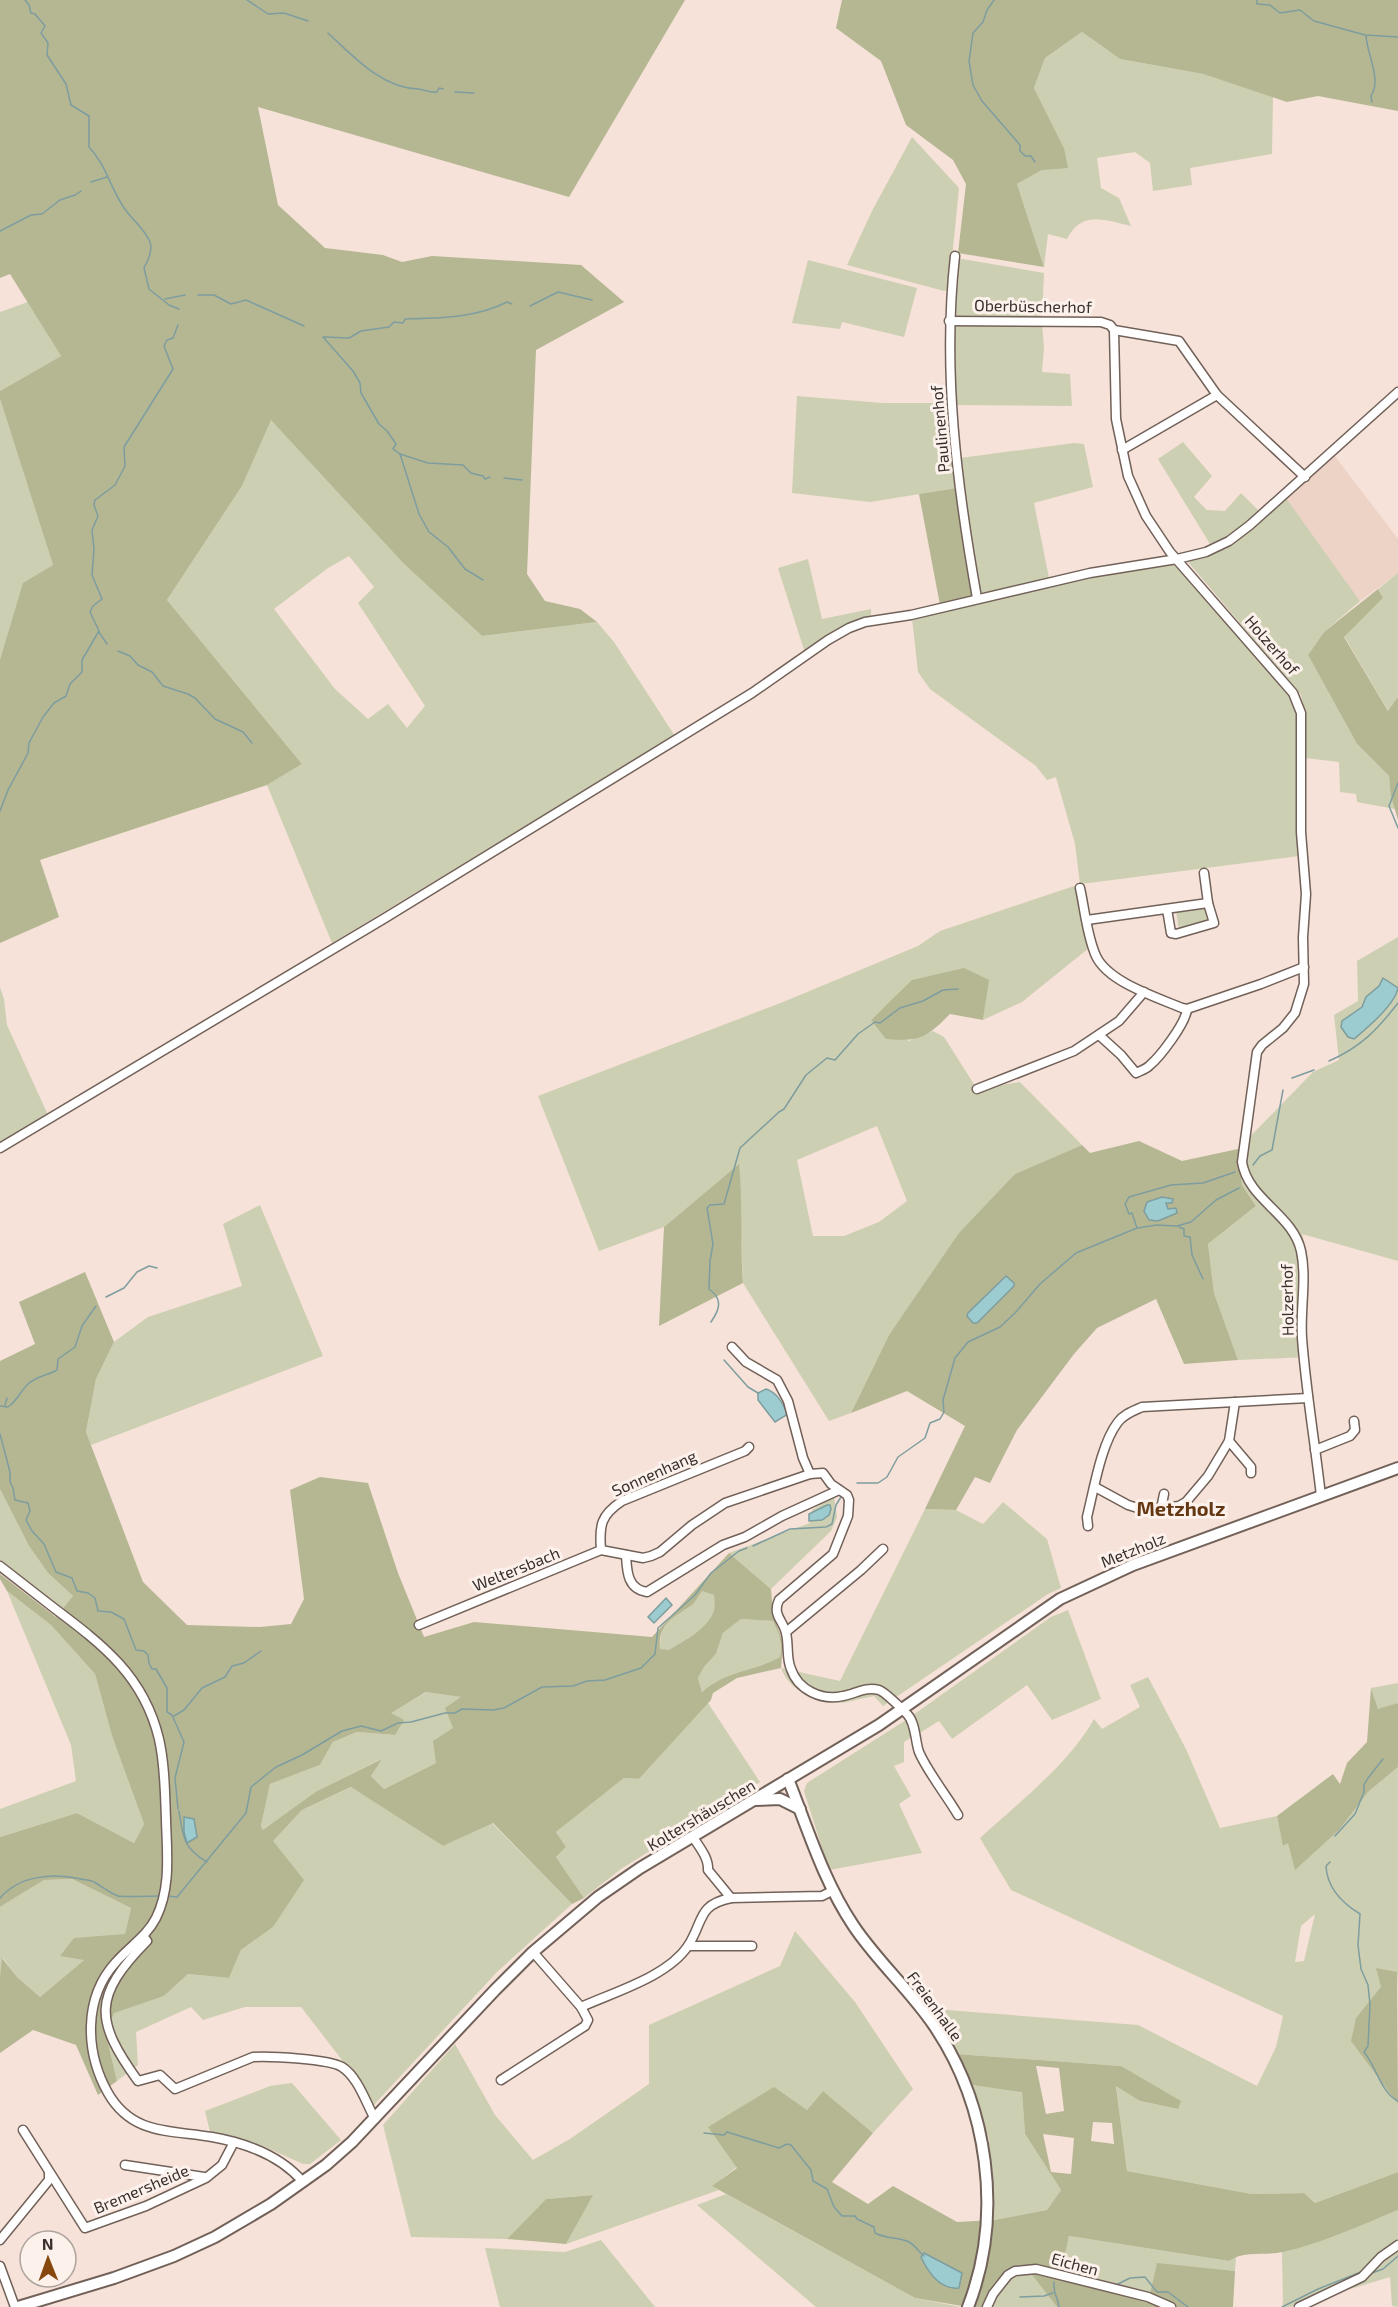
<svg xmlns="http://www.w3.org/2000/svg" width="1398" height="2307" viewBox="0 0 1398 2307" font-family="'Exo 2',sans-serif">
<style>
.built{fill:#edd2c6}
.green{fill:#cdcfb2;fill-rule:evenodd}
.forest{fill:#b5b793;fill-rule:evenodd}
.water{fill:#9cccd0;stroke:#7e9d9f;stroke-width:1.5}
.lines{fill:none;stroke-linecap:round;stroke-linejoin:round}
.stream{stroke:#7e9d9f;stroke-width:1.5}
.minor-casing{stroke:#726159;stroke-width:11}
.major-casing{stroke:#726159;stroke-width:14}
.minor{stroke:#fff;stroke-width:8}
.major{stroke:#fff;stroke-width:10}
.labels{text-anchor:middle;stroke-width:6;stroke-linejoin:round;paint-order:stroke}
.street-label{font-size:16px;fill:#37302c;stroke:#fdf1eb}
.quarter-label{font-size:20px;font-weight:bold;fill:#643813;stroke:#fdf1eb}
</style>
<rect width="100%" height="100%" fill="#f6e2d8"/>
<path class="built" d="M1334,455L1398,539V573L1360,601L1286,498Z"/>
<g class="green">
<path d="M1082,32L1120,59L1203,74L1273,97L1272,154L1190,168L1192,185L1153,191L1150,163L1135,152L1097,158L1101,188L1119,198L1131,226C1104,220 1082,210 1067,239L1048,234L1044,267L1017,184L1042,170L1064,148L1034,88L1045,58Z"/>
<path d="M912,137L959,188L949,289L944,291L847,265L872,211Z"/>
<path d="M962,259L1044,273L1042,320H950L959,260Z"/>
<path d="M808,260L917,288L904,337L842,322L840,329L792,323Z"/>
<path d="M28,302L61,356L0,391V312Z"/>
<path d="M954,323H1042L1044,348L1042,372L1070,374L1072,406L955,405Z"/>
<path d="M947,358L957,488L870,502L792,493L797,396L883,403H933L946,394Z"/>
<path d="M0,399L53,565L0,660Z"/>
<path d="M271,419L404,564L482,636L597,622L614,642L675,736L332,943L267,785L302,764L167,600L242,486ZM349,556L374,587L358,603L425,706L407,728L388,704L368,719L335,689L274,609L328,568Z"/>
<path d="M1183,442L1212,476L1194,497L1207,510L1225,511L1241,493L1260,512L1225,538L1210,544L1158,459Z"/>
<path d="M1074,443L1084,444L1093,487L1034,503L1049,578L980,594L964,514L960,458Z"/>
<path d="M1286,498L1360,601L1324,632L1308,655L1357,744L1389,776L1395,809L1357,802L1356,794L1340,792L1339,762L1305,758L1304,708L1301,695L1188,562L1210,556L1229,545Z"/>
<path d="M808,559L822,619L871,609V617L842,627L805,653L778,568Z"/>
<path d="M1177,564L1292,697L1298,711L1299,856L1081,884L1089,948L1022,1002L983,1020L988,981L882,1009L871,1020L909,1041L933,1031L944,1037L977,1089L1020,1082L1082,1145L1015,1174L889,1335L851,1413L829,1421L743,1283L738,1165L664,1227L599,1251L538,1096L783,1002L918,946L940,931L1080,884L1075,844L1056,777L1047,780L1036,766L930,689L918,672L912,618L1059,583ZM877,1126L907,1201L879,1222L844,1236H813L797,1160Z"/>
<path d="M1398,573V697L1389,712L1344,636L1383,598L1378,589Z"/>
<path d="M1207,906V922L1179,930L1176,911Z"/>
<path d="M1398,937V1261L1302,1234C1311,1263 1309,1293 1306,1324C1306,1334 1308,1346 1309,1357L1238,1360L1214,1293L1208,1244L1256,1206L1242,1185L1238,1149L1313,1072L1339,1060L1334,1015L1358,1001L1357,961Z"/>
<path d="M0,987L4,999L7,1025L48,1115L0,1144Z"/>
<path d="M260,1205L323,1356L91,1445L86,1432L96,1379L114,1342L148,1317L242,1286L223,1224Z"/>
<path d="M0,1489L29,1546L48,1573L73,1596L62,1610L0,1562Z"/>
<path d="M834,1496L837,1517L831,1531L771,1589L729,1553L810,1523L812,1510Z"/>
<path d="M1003,1502L1047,1539L1061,1588L1048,1594L883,1706L874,1696C862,1698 848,1703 837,1703C815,1703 788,1689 781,1668L840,1681L925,1509L956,1510L983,1524Z"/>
<path d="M702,1590L714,1595C714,1600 715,1606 714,1610C709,1628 684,1641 669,1651L660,1649C660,1624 671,1618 691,1606C695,1603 699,1595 702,1590Z"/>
<path d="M7,1591L51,1625L95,1674L112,1736L144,1824L134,1843L77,1813L0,1837V1809L76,1781L71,1745Z"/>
<path d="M1068,1610L1101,1699L1052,1720L1027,1685L952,1739L939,1721L918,1734L913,1715L1051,1617Z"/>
<path d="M741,1619L773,1621C779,1634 783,1643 780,1657C753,1672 727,1670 702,1692L698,1678L704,1667L716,1654L723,1633Z"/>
<path d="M1148,1677L1186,1749L1220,1828L1277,1816L1284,1846L1288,1842L1340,1829L1368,1792L1398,1767V1986L1397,1972L1381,1987L1378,2075L1398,2104V2172L1315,2203L1304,2193L1252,2194L1127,2171L1116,2085L1140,2101L1178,2109L1121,2066L956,2054L934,2009L1138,2025L1257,2086L1276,2047L1283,2016L1011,1890L980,1838C1018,1803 1069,1764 1094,1719L1102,1729L1140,1707L1130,1685ZM1315,1914L1304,1961L1295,1962L1301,1926Z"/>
<path d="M1398,1683V1703L1378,1710L1371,1688Z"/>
<path d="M427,1692L462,1697L453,1728L436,1763L384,1789L371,1776L381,1759L317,1791L264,1831L261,1826L270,1784L320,1765L333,1742L357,1732L395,1735L390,1713Z"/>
<path d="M708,1703L760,1782L621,1869L584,1898L556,1857L566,1847L556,1832L624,1778L639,1779Z"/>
<path d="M906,1720L912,1737L904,1742V1762L894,1766L911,1796L899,1804L922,1853L829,1870L804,1791L807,1783Z"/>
<path d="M352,1787L443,1846L492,1823L572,1904L497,1972L372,2107L341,2065L342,2060L301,2007H245L203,2020L191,2007L136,2032L138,2065L117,2081L106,2034L114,2012L164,1996L188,1974L229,1978L241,1950L273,1927L272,1841L302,1810Z"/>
<path d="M72,1879L131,1908L125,1934L85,1959L40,1997L17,1977L3,1958L0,1976V1907L44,1880Z"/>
<path d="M795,1931L855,2002L913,2089L873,2133L823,2091L807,2110L713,2186L719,2190L566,2244L592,2195L546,2199L507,2239L411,2237L383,2125L455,2044L495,2115L533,2160L570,2139L649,2084V2025L780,1966Z"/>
<path d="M292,2083L341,2140L310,2164H303L261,2145L210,2132L205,2111L270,2086Z"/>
<path d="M972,2085L1022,2091L1025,2134L1061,2190L1047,2210L994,2220L989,2140Z"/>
<path d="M726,2194L915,2298L961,2307H816L697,2205Z"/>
<path d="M1398,2210V2307L1392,2306L1390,2277L1291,2307H1283L1282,2252L1332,2237Z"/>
<path d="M1069,2236L1229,2261L1236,2256L1235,2271L1157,2264L1149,2303L1113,2292L1063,2264Z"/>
<path d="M601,2240L655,2307H500L485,2248L565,2252Z"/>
<path d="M1031,2272L1057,2307H992C1002,2283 1005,2279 1031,2272Z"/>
</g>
<g class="forest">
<path d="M0,0H685L569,197L258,107L278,205L325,248L383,255L402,262L432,256L581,265L624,302L536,350L527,574L545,601L580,609L597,622L482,636L404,564L271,420L242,486L167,600L302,764L267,785L40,860L59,917L0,943V660L23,583L53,565L0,399V391L61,356L10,274L0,278Z"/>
<path d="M842,0H1398V111L1318,96L1287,102L1203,74L1120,59L1082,32L1045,58L1034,88L1064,148L1068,168L1042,170L1017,184L1044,267L958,253L966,184L953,160L906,125L881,61L836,28Z"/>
<path d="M957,488L974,596L940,605L919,494Z"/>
<path d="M1378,589L1383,598L1344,637L1388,711L1398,697V820L1391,796L1389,776L1357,744L1308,655L1324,632Z"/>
<path d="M964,968L989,980L983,1020L950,1014C926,1038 920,1042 886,1039L871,1020L912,980Z"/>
<path d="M1139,1141L1182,1161L1238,1149L1242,1185L1256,1206L1208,1244L1214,1293L1238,1360L1184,1364L1156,1299L1097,1328L1074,1354L1017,1430L990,1483L975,1477L956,1510L925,1509L965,1426L907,1391L851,1413L889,1335L959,1233L1015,1174L1082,1145L1090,1153Z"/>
<path d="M739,1164C743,1204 740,1243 743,1283L659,1326L664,1227Z"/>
<path d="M85,1272L114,1342L96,1379L86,1432L143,1582L187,1625L260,1627L291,1624L304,1599L290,1490L320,1477L368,1483L398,1573L424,1637L474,1622L652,1637L729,1553L771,1589L773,1614L783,1643L781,1668L737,1678L713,1693L711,1700L639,1779L624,1778L556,1832L566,1847L556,1857L584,1898L572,1904L493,1823L443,1846L351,1787L302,1810L273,1841L304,1880L273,1927L241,1950L229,1978L188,1974L164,1996L114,2013L106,2034L117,2081L98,2095L76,2045L33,2030L0,2053V1976L2,1958L17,1977L40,1997L84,1960L60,1956L74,1938L125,1934L131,1908L72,1879L44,1880L0,1907V1837L77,1813L134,1843L144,1824L112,1736L95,1674L51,1625L7,1591L0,1579V1574L56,1617L73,1596L48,1573L29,1546L0,1489V1361L35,1344L19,1302ZM702,1591L714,1595C714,1600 715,1606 714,1610C709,1628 684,1641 669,1650L660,1649C658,1625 673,1617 691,1606C695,1603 699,1595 702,1591ZM741,1619L773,1621C779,1634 783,1643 780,1657C753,1672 727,1670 702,1692L698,1678L704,1667L716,1654L723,1633ZM426,1692L461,1697L445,1708L453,1728L433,1741L436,1763L384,1789L371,1776L382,1759L317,1791L263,1830L261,1826L270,1784L320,1765L333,1742L357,1732L395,1735L404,1720L391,1713Z"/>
<path d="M1371,1688L1378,1709L1398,1703V1767L1368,1792L1340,1829L1295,1870L1288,1843L1283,1846L1277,1816L1333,1774L1340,1784L1347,1763L1367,1742Z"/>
<path d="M1376,1968L1397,1972L1398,2104L1351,2041L1356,2018L1381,1987Z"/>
<path d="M956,2054L1121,2066L1181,2101L1178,2109L1140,2101L1116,2086L1127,2171L1252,2194L1304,2193L1315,2203L1398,2172V2210C1361,2225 1323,2243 1283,2252C1265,2256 1244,2250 1229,2261L1069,2236L1063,2264L1113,2292L1148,2303L1157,2263L1235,2271L1233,2307H1057L1030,2272L995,2282L984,2307H973L974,2305L962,2306L915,2298L712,2186L737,2168L708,2127L774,2087L807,2110L823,2091L873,2133L832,2182L868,2204L893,2186L957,2222L994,2220L1047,2210L1061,2190L1025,2134L1022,2092L972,2085ZM1036,2066L1059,2068L1064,2111L1046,2114ZM1093,2122L1112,2123L1114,2144L1091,2141ZM1043,2134L1074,2138L1071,2174L1051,2172Z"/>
<path d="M593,2195L566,2244L507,2239L546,2199Z"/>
</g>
<g class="water">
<path d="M1383,978L1398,988C1395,1005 1367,1028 1354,1039L1348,1037L1341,1027L1342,1021L1362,1007L1366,997L1379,986Z"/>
<path d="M1162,1197L1173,1199L1172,1203H1166L1168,1209L1176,1208L1177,1213L1158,1221L1149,1220L1144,1211L1147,1202Z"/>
<path d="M1006,1276L1014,1283V1286L977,1323H973L967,1316L968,1313Z"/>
<path d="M766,1389C778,1393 782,1403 788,1414L775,1422L758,1400V1393Z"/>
<path d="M827,1505H830L831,1509L829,1515L822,1520L809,1521V1514Z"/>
<path d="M666,1598L672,1605L654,1623L648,1617Z"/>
<path d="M184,1817L194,1819L197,1837L187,1843L184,1832Z"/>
<path d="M924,2253L962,2273L959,2288C940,2290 928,2272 921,2257Z"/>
</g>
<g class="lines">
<g class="stream">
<path d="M25,0L29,5L31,13L35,14L45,26L41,33L48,43L47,55L66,84L71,105L89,116V147C108,167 110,190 127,212C135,222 145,230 150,242C153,251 148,261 144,268L149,289L169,305L179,309"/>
<path d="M247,0L268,14L284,13L308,21"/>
<path d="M994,0L987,10L983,22L973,33L969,61L973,85L982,101L1020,145V151L1025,156H1031L1035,162"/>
<path d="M1257,0V4L1270,5L1280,13L1300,10L1314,21L1365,35L1398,37"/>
<path d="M328,33C354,57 382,88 418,89C425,90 430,93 437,92L439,88L443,89"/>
<path d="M1366,36C1367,54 1382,80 1371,96L1372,102"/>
<path d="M455,92L474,93"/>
<path d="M91,182L107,177"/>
<path d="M0,231L31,215L42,214L60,200L75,195L81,191"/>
<path d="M198,295H214L231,304L246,300L304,326"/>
<path d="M165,299L185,295"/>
<path d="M530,306L558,292L592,300"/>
<path d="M323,337L353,371L360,383L361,393L379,424L387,431L396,444L393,449L400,454L419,514L429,532L448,547L465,569L483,580"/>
<path d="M324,337L349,338L361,331L389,327L394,322L403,323L405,319C439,318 476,318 507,302L512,304"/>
<path d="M400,454L428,463L463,465L471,473L483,476L485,479L490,477"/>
<path d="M504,478L522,480"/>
<path d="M99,632L107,644"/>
<path d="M118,651L130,656L138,665L152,672L163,686L188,694L195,698L215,719L243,732L252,743"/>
<path d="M1398,783L1389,806L1398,828"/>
<path d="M0,811L8,790L28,753L29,743L43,717L54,703L66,696L70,684L82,672V660L99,631L90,612L93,606L102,599L92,575L94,549L92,530L98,516L94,505L95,500L115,485L125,466L124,447L173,369L164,346L167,340L173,338L178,325"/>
<path d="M1329,1061C1361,1047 1377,1030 1398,1003"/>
<path d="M1292,1078L1314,1070"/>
<path d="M1253,1165L1260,1156L1272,1150L1283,1090"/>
<path d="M1179,1227L1184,1229V1236L1190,1237L1192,1255L1203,1279"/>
<path d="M1138,1228L1156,1225L1177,1226L1191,1222L1216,1200L1239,1188"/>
<path d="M106,1297L124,1288L137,1272L149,1266L157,1268"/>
<path d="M711,1322C720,1309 723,1299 709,1289L710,1261L713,1244L707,1208L710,1205L724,1204L740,1148L779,1112L784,1109L806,1075L827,1058L835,1060L858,1034L875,1022L880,1023L900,1008L923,1001L943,990L958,989"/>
<path d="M724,1360L748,1387L758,1393"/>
<path d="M5,1405L7,1398"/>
<path d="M0,1406L8,1407C17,1401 20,1392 27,1385C36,1376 46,1376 57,1370L58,1359L75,1347L82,1326L96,1306"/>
<path d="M0,1434L10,1472V1482L13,1488L15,1500L28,1503L30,1511L26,1520L32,1531L44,1544L56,1572L72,1578L77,1591L88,1593L95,1598L98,1611L111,1612L124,1619L136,1650L144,1651L148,1655L149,1663L152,1669H156L167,1688V1712L172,1715L184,1742L175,1778L178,1809"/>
<path d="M857,1483H878L887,1477L898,1457L925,1438L930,1423L940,1419L944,1412L943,1400L955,1358L968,1342L1000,1327L1015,1313L1040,1284L1076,1253L1137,1228L1132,1213L1129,1214L1125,1204L1129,1197L1171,1185L1203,1183L1235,1172"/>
<path d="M753,1546L790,1529L826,1527L832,1524L836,1505L841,1497"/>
<path d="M174,1716L184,1710L202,1688L225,1677L232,1666L244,1663L261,1651"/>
<path d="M179,1811C183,1837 183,1848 207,1862"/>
<path d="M1335,1836L1355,1814L1364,1792V1785L1368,1778L1383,1759"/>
<path d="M1330,1862L1326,1866C1327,1888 1342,1903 1360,1914L1358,1945L1361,1969L1368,1985L1370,2005L1368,2046L1364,2052C1376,2066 1381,2093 1398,2101"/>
<path d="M167,1896L177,1897L246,1813L251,1787L276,1767L302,1755L342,1731L361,1726L381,1731L398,1723L411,1722L445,1713H455L462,1709L493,1710L504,1708L542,1687L573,1686L587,1681L605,1680L641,1668L655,1654L658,1628L695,1595L711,1573L739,1551L747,1548"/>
<path d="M0,1898C20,1875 53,1873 81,1879C85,1880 91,1880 94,1882C102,1886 109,1893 118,1896C120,1897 153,1896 159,1896"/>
<path d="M704,2133L724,2135L727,2132L779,2148L787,2144L791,2145L811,2170L813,2181L827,2189L834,2207L842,2216H855L857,2219L874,2227L875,2233C886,2239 898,2237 909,2242C915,2245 919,2252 924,2256"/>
<path d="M1055,2269L1065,2272"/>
<path d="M1372,2273L1383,2269L1398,2256"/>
<path d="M1054,2282C1053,2296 1058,2296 1059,2307"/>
<path d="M1116,2285L1130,2278L1145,2277L1157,2292H1168L1188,2307"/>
<path d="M1020,2297L1044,2296L1053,2293"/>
<path d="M1282,2307L1318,2289L1361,2272"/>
</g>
<g class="minor-casing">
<g id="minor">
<path d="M955,256C942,370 957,486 977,598"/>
<path d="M949,321L1101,322L1110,325L1114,330L1179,341L1217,395L1305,477"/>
<path d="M1114,330L1116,419L1128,476L1146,516L1170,552L1293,693L1301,713V832L1306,894L1303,937L1304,984L1295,1013L1283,1028L1262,1045L1257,1052L1242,1162C1248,1200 1293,1214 1301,1251C1307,1279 1300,1309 1302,1338C1306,1391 1315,1443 1321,1496"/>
<path d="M1122,450L1217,395"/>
<path d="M1204,873L1208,903"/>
<path d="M1080,888C1085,911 1087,936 1096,956C1108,982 1156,997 1182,1008L1187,1009L1261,984L1304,967"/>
<path d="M1087,920L1208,903L1214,923L1176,934L1171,933L1167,909"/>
<path d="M1099,1035L1121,1055L1136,1073C1140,1071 1146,1069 1149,1066C1160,1057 1186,1023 1187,1009"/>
<path d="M977,1089L1074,1051L1119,1021L1144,992"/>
<path d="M0,1148L385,918L682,736L752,693L828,640L849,628L865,622L911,615L1090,573L1177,559L1206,552L1229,541L1250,525L1398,392"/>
<path d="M732,1347L746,1362L777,1380L788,1401L803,1458L810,1474"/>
<path d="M1229,1441L1251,1467V1473"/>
<path d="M1315,1450L1350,1436L1355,1430L1354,1421"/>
<path d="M1095,1487L1128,1505L1144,1510L1179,1506L1186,1502L1208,1476L1229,1441L1235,1402"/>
<path d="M1161,1509L1164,1494"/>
<path d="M1088,1526L1087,1517C1094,1489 1101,1444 1118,1422C1124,1414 1133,1411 1142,1407L1308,1398"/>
<path d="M601,1550C599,1525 601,1515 622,1501L745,1451L749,1447"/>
<path d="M626,1555C627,1571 627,1589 647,1592L723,1545L745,1537L782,1516L839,1490"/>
<path d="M0,1566C18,1580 36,1594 54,1608C103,1645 144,1676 159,1739C165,1765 165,1794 166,1820C167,1854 171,1888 156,1918C147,1936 129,1947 116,1962C83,1998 85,2052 108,2093C132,2135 170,2130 212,2137C246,2143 280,2155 303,2182"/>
<path d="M419,1625L601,1550L643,1558L651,1556L660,1552L692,1525L725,1503L810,1474L823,1473L831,1484L847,1495L849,1500L848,1516L833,1554L779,1600C772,1615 783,1620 786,1633C789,1645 786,1658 791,1669C798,1690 822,1701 843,1696C855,1694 866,1686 879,1690C885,1692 901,1708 907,1714C916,1723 915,1741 919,1752C927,1771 947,1796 958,1815"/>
<path d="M786,1632L861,1570L883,1549"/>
<path d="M693,1837C699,1847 709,1858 708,1870L731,1898"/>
<path d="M143,1936L147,1941C93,1996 94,2020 138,2081L160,2075L175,2089L253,2057C270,2056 329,2059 342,2067C358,2077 366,2103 375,2119"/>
<path d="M688,1946H752"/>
<path d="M581,2007C614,1992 667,1977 688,1946C704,1921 697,1905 731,1898L822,1896L832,1891"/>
<path d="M501,2080L585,2026L588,2020L581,2007L533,1952"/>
<path d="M23,2130L85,2228L146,2206L206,2178L222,2165L234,2142"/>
<path d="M125,2165L204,2177"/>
<path d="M0,2240L49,2180V2172"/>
<path d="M0,2266L15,2307"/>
<path d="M987,2307L993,2294L1008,2275L1015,2271L1036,2269L1148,2297L1171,2307"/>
<path d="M1299,2307L1362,2277L1381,2257L1398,2245"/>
</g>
</g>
<g class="major-casing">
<g id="major">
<path d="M788,1779C808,1829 823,1880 853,1925C876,1960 909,1989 933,2024C988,2104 1004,2215 968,2307"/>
<path d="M755,1800L780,1799L800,1809"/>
<path d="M18,2307L114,2278L174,2256L215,2237L271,2204L326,2165L352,2142L495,1990L533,1952L598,1897L640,1868L879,1725L1060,1599L1133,1565L1398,1468"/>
</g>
</g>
<use href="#minor" class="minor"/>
<use href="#major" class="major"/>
</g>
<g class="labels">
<g class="street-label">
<text transform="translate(1033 306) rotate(1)" y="6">Oberbüscherhof</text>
<text transform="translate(940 429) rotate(-95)" y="6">Paulinenhof</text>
<text transform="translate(1272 645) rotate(49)" y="6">Holzerhof</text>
<text transform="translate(1287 1300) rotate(-91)" y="6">Holzerhof</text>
<text transform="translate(654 1473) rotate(-24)" y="6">Sonnenhang</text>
<text transform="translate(1133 1550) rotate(-22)" y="6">Metzholz</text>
<text transform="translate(516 1569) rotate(-22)" y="6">Weltersbach</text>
<text transform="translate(701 1815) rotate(-31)" y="6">Koltershäuschen</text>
<text transform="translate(935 2006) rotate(54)" y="6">Freienhalle</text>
<text transform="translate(141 2189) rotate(-23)" y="6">Bremersheide</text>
<text transform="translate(1075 2264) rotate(15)" y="6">Eichen</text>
</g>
<g class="quarter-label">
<text x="1181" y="1516">Metzholz</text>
</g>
</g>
<g transform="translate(48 2259) rotate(359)"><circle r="28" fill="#fdf1eb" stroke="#aea49f" stroke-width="1.5"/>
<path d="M0-4.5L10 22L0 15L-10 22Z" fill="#87480e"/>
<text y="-9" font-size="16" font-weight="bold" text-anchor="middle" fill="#37302c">N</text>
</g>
</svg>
